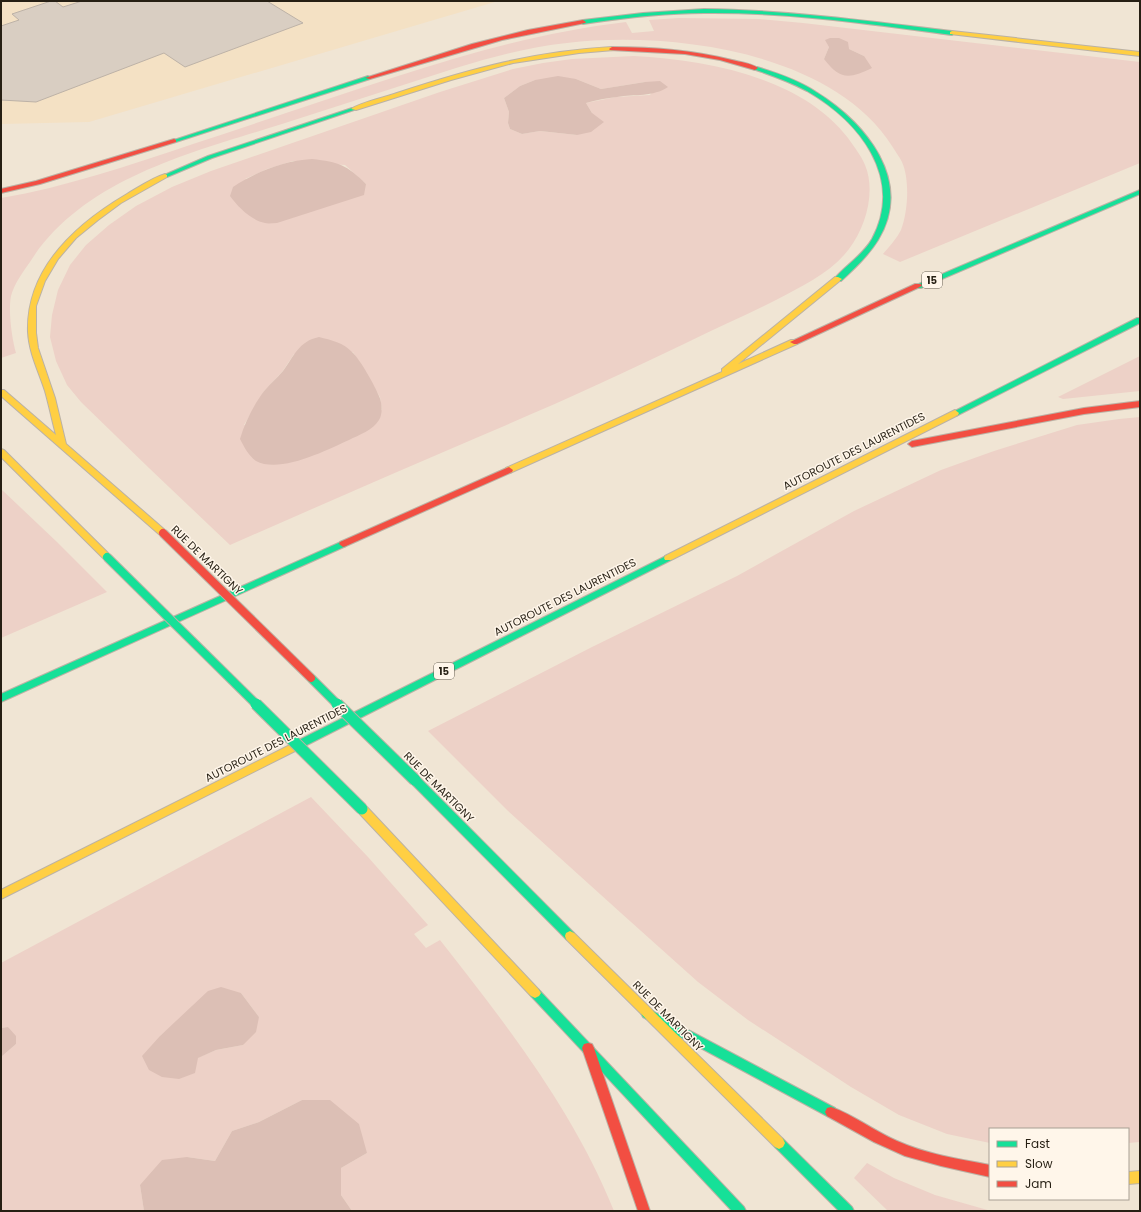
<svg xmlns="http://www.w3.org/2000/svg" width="1141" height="1212" viewBox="0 0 1141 1212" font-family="Poppins,sans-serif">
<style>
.built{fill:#f4e1c4}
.green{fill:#edd1c7;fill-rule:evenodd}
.forest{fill:#dcbfb5}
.building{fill:#d9cec2;stroke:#bdb2a7}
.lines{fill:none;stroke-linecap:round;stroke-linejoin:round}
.fast-casing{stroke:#bbb2a5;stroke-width:2}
.slow-casing{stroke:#bbb2a5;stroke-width:2}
.jam-casing{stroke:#bbb2a5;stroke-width:2}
.fast{fill:#16e098;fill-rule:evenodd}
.slow{fill:#ffcf43;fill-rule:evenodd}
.jam{fill:#f24e42;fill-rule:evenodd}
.fast-bridge-far1-casing{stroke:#bbb2a5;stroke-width:10;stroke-linecap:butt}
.fast-bridge-casing{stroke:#bbb2a5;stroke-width:13;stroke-linecap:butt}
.jam-bridge-casing{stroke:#bbb2a5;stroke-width:10;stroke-linecap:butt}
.fast-bridge-far1{stroke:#16e098;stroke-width:8}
.fast-bridge{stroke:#16e098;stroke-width:11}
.jam-bridge{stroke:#f24e42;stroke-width:8}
.labels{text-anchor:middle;stroke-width:3;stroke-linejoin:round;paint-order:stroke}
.shield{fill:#fff6ea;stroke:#676054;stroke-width:1}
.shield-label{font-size:10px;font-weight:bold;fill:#261f13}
.street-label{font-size:11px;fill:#261f13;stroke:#fff6ea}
</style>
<rect width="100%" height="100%" fill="#f0e5d4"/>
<path class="built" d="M1,1H498L89,122L1,124Z"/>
<g class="green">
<path d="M679,18L759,19L803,23L1140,62V163L900,262L883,254C889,247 897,238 901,230C908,212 910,180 902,162C899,156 895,151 892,146C832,51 669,31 567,43C529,47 492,57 456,68C398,87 340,105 282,124C194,152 83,178 30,262C23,272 14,284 11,296C8,311 12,339 16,353L1,358V198C66,187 130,165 193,144C261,122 329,98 398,76C473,52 548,31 626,22L632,33L654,31L649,20ZM829,47L849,49L864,56L824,59Z"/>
<path d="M634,56C707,60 801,77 848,138C854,147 861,155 865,165C876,191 866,227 849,249C831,273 802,286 776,300C747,315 716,328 686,343C658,356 630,370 601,383C560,402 518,420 476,438C394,473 312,509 230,545L149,468L81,402L67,385L56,361L50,337L52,315L58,290L70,265L86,245L109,225L136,206L172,187L211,171L440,92L513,69L543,63L572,59ZM576,79L601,89L645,82H660L650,95L616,97L586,103L592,113L577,135L540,131L522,134L510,129L508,123L509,112L504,98L520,86L535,80ZM293,161L345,165L366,184L245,179L267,169ZM353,352L380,397L382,410L244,425L265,390L282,372L294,354Z"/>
<path d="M1140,356V391L1063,399L1058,397Z"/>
<path d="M1140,417V1142L1128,1143V1129H990V1143L947,1134L899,1115L851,1087L748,1020L698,982L621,913L507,810L428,731L592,647L737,576L854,511L941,470L994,451L1077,425L1119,419Z"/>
<path d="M1,489L58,543L107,592L1,638Z"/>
<path d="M311,797L368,857L428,925L414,934L426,948L440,940C506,1024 574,1111 614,1211H352L341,1195V1168L367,1153L302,1100L259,1122L232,1131L215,1161L187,1157L140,1185L144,1211H1V1057L16,1044L8,1027L1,1028V963ZM241,993L259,1017L243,1045L216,1050L197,1058L160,1036L183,1016Z"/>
<path d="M867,1163L894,1178L935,1195L991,1211H888L854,1178Z"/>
</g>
<g class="forest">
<path d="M830,38H839L848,42L849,49L864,56L872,68C849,79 840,80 824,59L829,47L825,40Z"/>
<path d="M558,76L576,79L601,89L645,82L660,81L668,87C653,97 635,94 617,97C607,98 596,100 586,103L592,113L604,122L591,132L577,135L540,131L522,134L510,129L508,123L509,112L504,98L520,86L535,80Z"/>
<path d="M312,159C339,162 347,165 366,184L364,195L277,223C273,223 268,224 265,223C251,220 238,207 230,196L233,187C258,171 283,161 312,159Z"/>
<path d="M319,337C331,340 344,343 352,352C360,359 375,386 379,396C382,402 383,414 379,420C373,430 359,435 349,440C327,450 280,474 256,461C249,456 244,447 240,439C245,422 254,404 265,390C271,383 277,378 283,371C294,356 299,341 319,337Z"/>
<path d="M221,987L241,993L259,1017L256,1032L243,1045L216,1050L198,1058L195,1073L179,1079L162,1077L149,1070L142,1056L160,1036L208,991Z"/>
<path d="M8,1027L16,1036V1044L1,1057V1028Z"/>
<path d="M302,1100H330L359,1124L367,1153L341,1168V1195L352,1211H144L140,1185L162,1160L187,1157L215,1161L232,1131L259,1122Z"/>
</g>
<path class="building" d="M51,1H55L63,7L82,1H267L303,23L185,67L164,53L36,102L1,100V26L19,20L12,14Z"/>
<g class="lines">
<g class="fast-casing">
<g id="fast">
<path d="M704,9C787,10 869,21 952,31L955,33L952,35C870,24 787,12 704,13C663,13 623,18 583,24L580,22L583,20L643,13Z"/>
<path d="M753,67H757C777,73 798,80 816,92C866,123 914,181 878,240C868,256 854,269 841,281H838L834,279C846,265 863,255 872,239C905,177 859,121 807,91C790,82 771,75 753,69Z"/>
<path d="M368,76L371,78L370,79L176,142L171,141Z"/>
<path d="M352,108L357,109L212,158L167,177H163L162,176L208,156Z"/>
<path d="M1140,190V194L921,288H915L914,286Z"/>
<path d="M1137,318H1140V323L958,415L955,416L951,413Z"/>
<path d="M343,541L347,544L346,546L1,702V694Z"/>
<path d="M668,555L672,558L671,560L299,749H293L291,746L293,743Z"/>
<path d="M415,776L419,777L574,933L575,936L574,939L570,941L566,939L411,783L410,780L411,777Z"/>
<path d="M535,988L539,990L744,1207L746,1211H732L531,996L529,993L531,990Z"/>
<path d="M647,1008L835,1108L837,1112L835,1116L831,1117L827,1116L643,1017L641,1013L643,1009Z"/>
<path d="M779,1137L783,1139L852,1207L854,1211H839L775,1147L773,1143L775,1139Z"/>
</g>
</g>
<g class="slow-casing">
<g id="slow">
<path d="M952,31L1140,52V56L950,34V32Z"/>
<path d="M612,47L615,49L614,50L579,53L513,63L451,80L356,110L351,109C359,103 386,97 397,93C470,69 535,51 612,47Z"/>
<path d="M165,174L167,175V177L121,203L98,220L76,238L58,259L45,281L36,306V333L38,348L55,398L66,444L166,531L167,533L163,536L160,535L1,396V390H4L56,435C52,420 49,405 45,391C39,372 29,353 28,332C26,268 76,224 127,194C139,187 152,178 165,174Z"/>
<path d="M835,277H838L842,279L738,364L791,340H797V344L512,472L509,473L505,470L506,468L722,372V369Z"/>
<path d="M955,410L959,413L958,415L671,560H665L664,558L665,556Z"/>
<path d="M1,449L4,450L110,555L111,557L110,559H104L1,457Z"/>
<path d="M296,742L299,743L301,746L299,749L1,899V890Z"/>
<path d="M362,805L366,806L539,990L541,993L539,996L535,998L531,996L358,812L357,809L358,806Z"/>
<path d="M570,931L574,933L783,1139L785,1143L783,1147L779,1149L775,1147L566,939L565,936L566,933Z"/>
<path d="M1140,1171V1183L1128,1184V1172Z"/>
</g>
</g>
<g class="jam-casing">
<g id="jam">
<path d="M583,20L586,22L585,23L502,40L370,79L365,78L472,44L528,30Z"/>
<path d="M612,47C653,47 692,50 732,60C740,62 751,63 758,68L755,70L720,60L685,54L610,50L609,49Z"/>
<path d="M174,139L176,140V142L40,184L1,193V189L36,181Z"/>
<path d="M915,284H921L922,286L797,344H794L790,342Z"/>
<path d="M1140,401V407L1084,414L912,447L908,444L912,441L1084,408Z"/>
<path d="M509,467L513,470L512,472L346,546L343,547L339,544L340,542Z"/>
<path d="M588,1043L592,1044L594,1048L650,1211H638L582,1048L584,1044Z"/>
<path d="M831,1107C854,1115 874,1131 897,1141C926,1154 959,1159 990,1165V1177L941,1166L905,1156L874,1142L827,1116L825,1112L827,1108Z"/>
</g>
</g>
<use href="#fast" class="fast"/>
<use href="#slow" class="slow"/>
<use href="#jam" class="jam"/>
<g class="fast-bridge-far1-casing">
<g id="fast-bridge-far1">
<path d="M107,557L257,705"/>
<path d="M311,678L338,705"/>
</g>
</g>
<g class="fast-bridge-casing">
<g id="fast-bridge">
<path d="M256,704L362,809"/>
<path d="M337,704L415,780"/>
</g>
</g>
<g class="jam-bridge-casing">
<path id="jam-bridge" d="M163,533L311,678"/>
</g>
<use href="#fast-bridge-far1" class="fast-bridge-far1"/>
<use href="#fast-bridge" class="fast-bridge"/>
<use href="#jam-bridge" class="jam-bridge"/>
</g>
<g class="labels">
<g class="shield">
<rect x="922" y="272" width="20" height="16" rx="3"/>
<rect x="434" y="663" width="20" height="16" rx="3"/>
</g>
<g class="shield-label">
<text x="932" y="284">15</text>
<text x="444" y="675">15</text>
</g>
<g class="street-label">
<text transform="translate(854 451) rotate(-27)" y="4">AUTOROUTE DES LAURENTIDES</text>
<text transform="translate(207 560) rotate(44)" y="4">RUE DE MARTIGNY</text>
<text transform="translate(565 597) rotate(-27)" y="4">AUTOROUTE DES LAURENTIDES</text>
<text transform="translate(276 743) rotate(-27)" y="4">AUTOROUTE DES LAURENTIDES</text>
<text transform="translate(439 787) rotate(45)" y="4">RUE DE MARTIGNY</text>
<text transform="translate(668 1016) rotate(45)" y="4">RUE DE MARTIGNY</text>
</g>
</g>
<rect width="1141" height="1212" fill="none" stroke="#261f13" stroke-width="4"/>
<rect x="989" y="1128" width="140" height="72" fill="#fff6ea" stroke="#a8a094"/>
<rect x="997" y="1141" width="20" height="6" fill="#16e098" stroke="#a8a094"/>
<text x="1025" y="1148" font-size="12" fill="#261f13">Fast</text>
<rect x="997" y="1161" width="20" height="6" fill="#ffcf43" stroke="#a8a094"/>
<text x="1025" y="1168" font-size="12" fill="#261f13">Slow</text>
<rect x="997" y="1181" width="20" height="6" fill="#f24e42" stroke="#a8a094"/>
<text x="1025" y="1188" font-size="12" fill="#261f13">Jam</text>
</svg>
